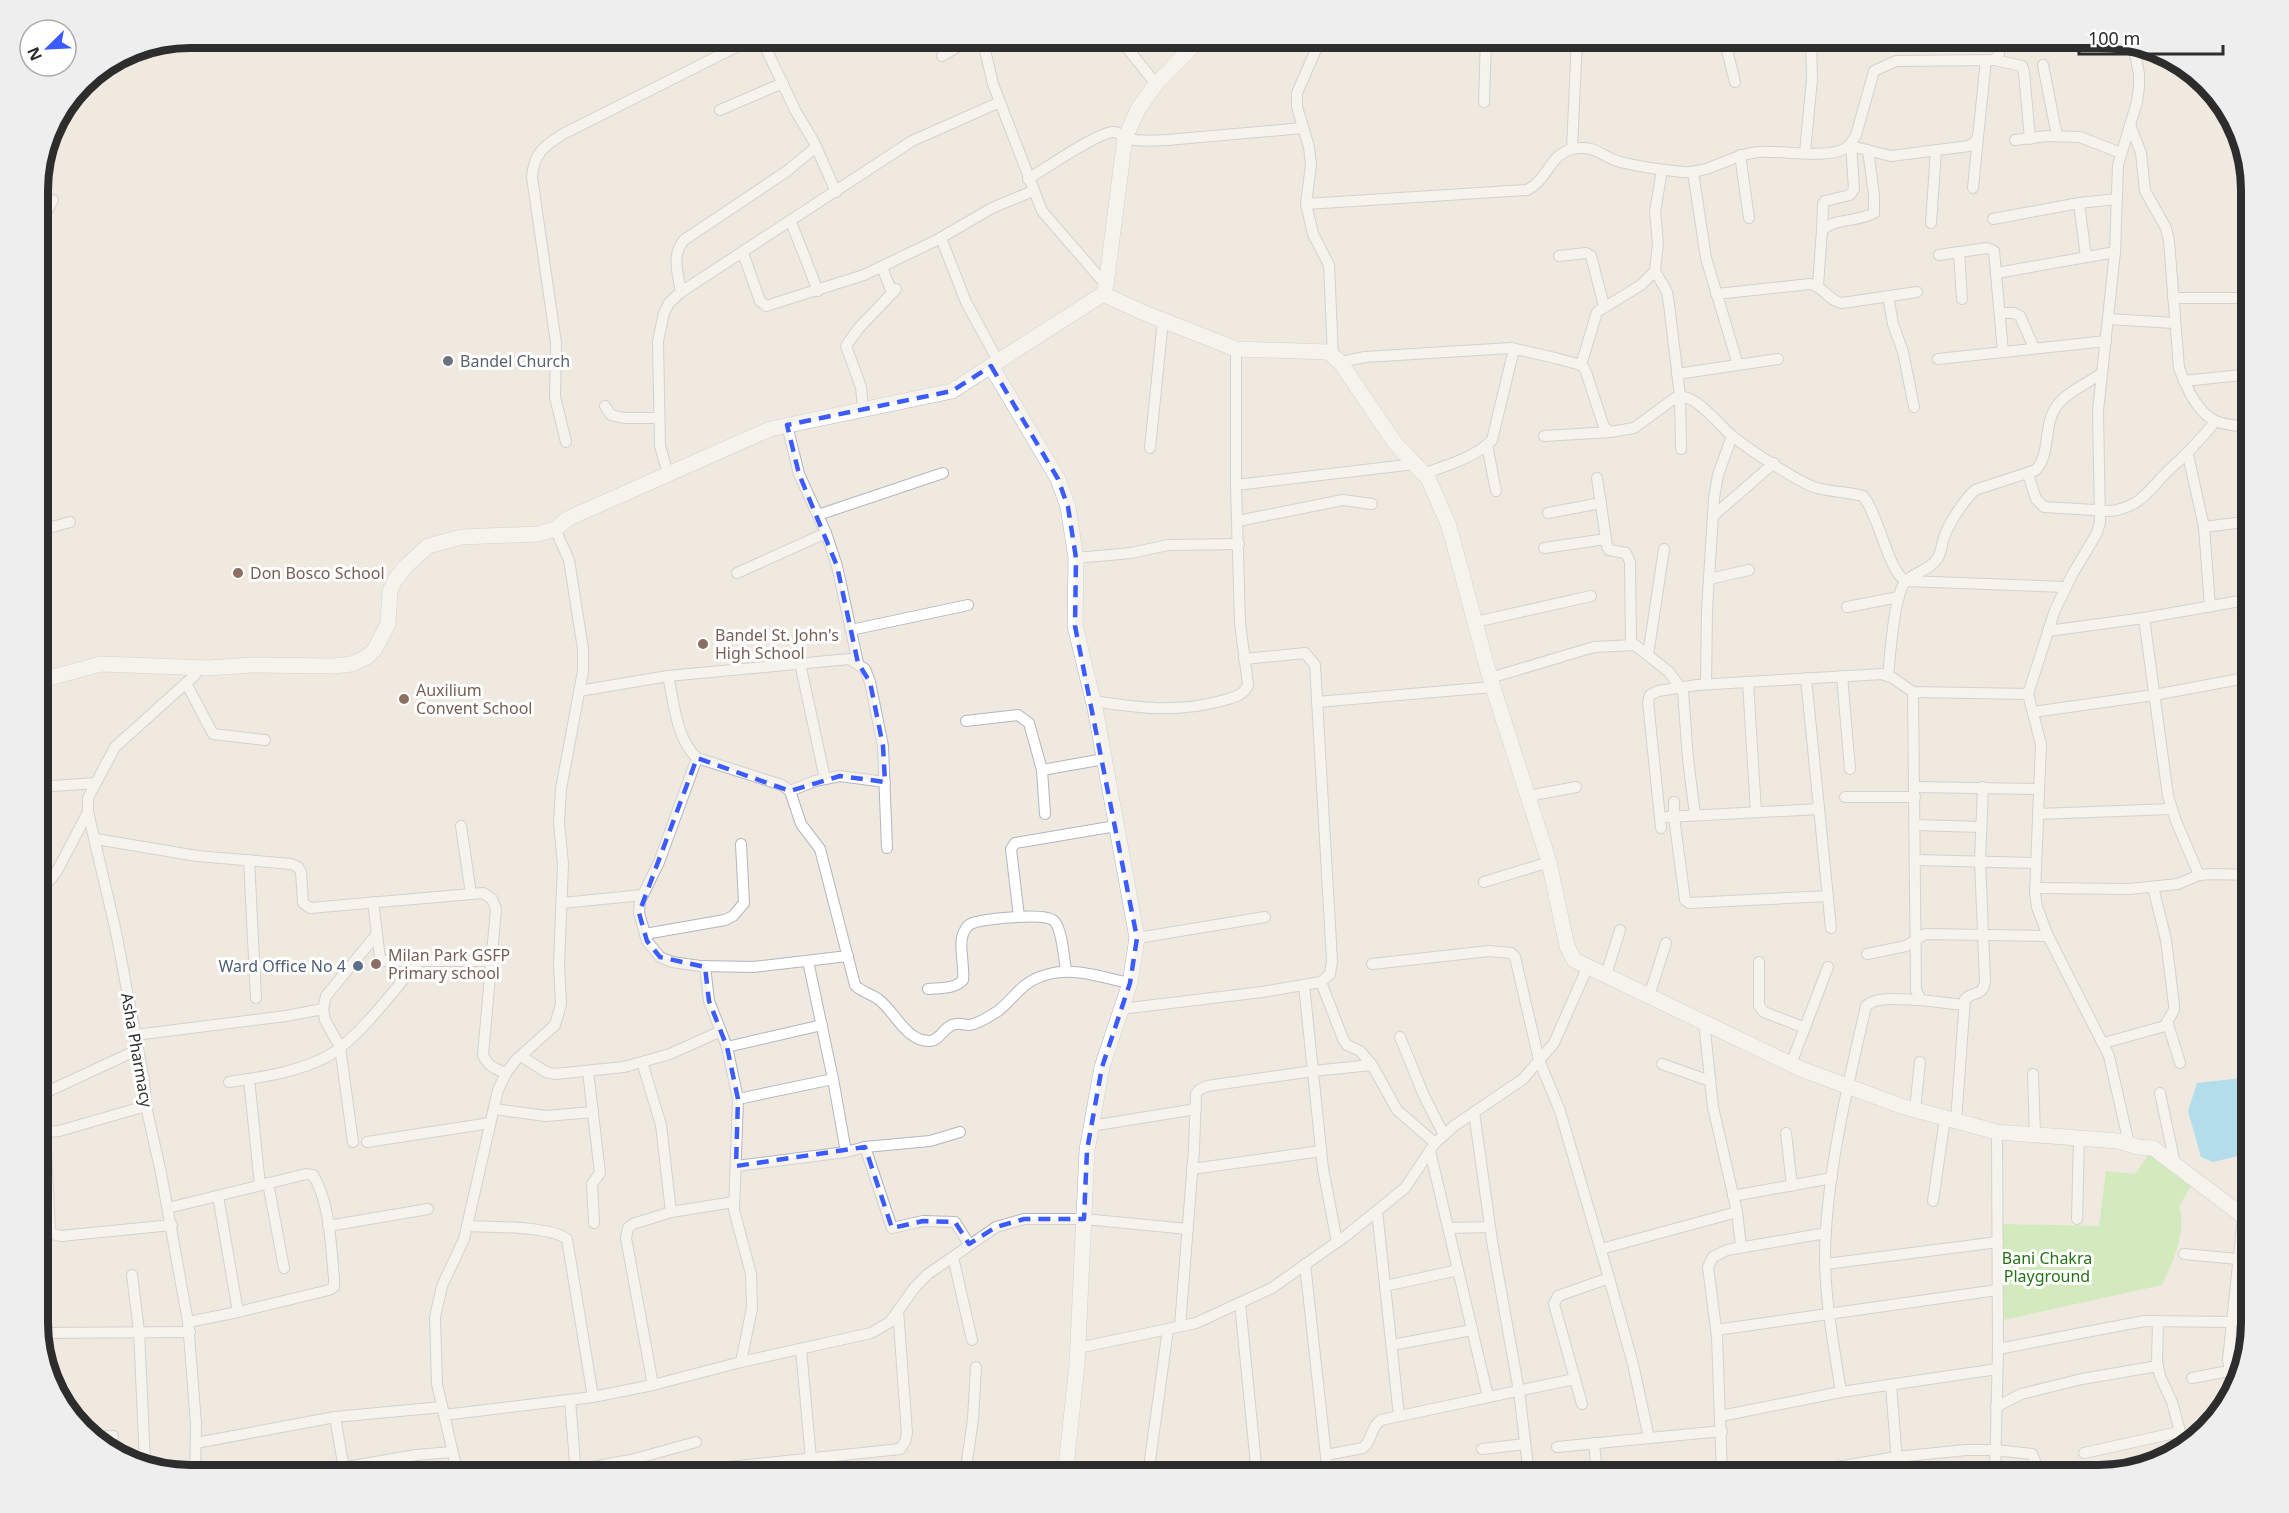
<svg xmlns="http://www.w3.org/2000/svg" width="2289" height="1513" viewBox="0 0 2289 1513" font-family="'Noto Sans',sans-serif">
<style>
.green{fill:#b1ea97}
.water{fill:#6acff9}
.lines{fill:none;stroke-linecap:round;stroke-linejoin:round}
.street-casing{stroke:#b3b5c1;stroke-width:12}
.secondary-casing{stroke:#b3b5c1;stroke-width:16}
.street{stroke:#fff;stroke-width:10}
.secondary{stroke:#fff;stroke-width:15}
.marked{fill:none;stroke:#3c5bff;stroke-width:4.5;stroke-dasharray:12 8;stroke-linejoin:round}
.worship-dot{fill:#6b7280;stroke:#fff;stroke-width:2}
.education-dot{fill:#8d6e63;stroke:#fff;stroke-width:2}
.service-dot{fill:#5c6f8a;stroke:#fff;stroke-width:2}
.labels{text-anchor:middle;stroke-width:6;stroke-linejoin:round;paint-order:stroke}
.worship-label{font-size:16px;fill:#5b616d;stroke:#fff;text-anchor:start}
.education-label{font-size:16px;fill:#785e54;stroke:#fff;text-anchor:start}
.service-label{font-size:16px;fill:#4e5e75;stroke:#fff;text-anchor:end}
.street-label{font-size:16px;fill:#2d2d2d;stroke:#fff}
.park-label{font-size:16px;fill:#267215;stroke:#fff}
.rim{fill:none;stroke:#2d2d2d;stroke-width:8}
</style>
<rect width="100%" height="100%" fill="#efe9df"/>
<path class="green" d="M2153,1148L2195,1180L2179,1206C2187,1233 2173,1261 2162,1285L2003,1320L2002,1224L2099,1226L2106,1171L2135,1174Z"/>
<path class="water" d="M2251,1077V1153L2213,1162L2201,1157L2188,1111L2197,1083Z"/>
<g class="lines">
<g class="street-casing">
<g id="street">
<path d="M761,38L795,110L814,142L836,192"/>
<path d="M982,38L993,84L1042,211L1106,285"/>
<path d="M1119,38L1156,84"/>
<path d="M1321,38L1297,93V107L1309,147L1311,165L1306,204L1313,234L1329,265L1333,356"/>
<path d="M1724,38L1735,82"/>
<path d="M942,56L973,38"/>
<path d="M1994,60L2022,66L2024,72L2030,139"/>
<path d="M2043,65L2057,136"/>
<path d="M1484,102L1486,38"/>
<path d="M720,110L783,83"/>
<path d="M2130,125L2141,153L2145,191L2166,228L2169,241L2179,368C2186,386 2196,411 2214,420C2221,425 2242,426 2251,428"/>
<path d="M2015,140L2047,136L2080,137L2121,153"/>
<path d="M1851,146L1891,156L1969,146L1975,142L1978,137L1986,60"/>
<path d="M1572,149L1577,38"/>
<path d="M1805,152L1812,79L1811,38"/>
<path d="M1740,155L1749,218"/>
<path d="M1693,172L1706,258L1738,365"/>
<path d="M1028,179C1045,169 1096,133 1113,132C1120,132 1121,136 1126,138C1138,142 1154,141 1167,140L1303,128"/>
<path d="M1973,188L1978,137"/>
<path d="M2079,203L2086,257"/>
<path d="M1306,204L1527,190C1548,180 1549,154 1573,149C1595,144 1602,157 1620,162C1641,167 1662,170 1683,172C1709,174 1732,154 1758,152C1781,150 1824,159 1844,149C1850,146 1853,140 1856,135L1874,71L1896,61L1994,60L1999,54L2001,38"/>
<path d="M1993,219L2079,203L2117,199"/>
<path d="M791,222L818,291"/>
<path d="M1931,223L1936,150"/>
<path d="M38,228L53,200"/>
<path d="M1822,230L1823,204L1825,201L1850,195L1854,189L1851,143"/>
<path d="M941,238L966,302L998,361"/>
<path d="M1959,252L1962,299"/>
<path d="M743,253L760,301L766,306L864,275L937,240L992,208L1033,191"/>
<path d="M1939,255L1987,248L1994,251L2003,352"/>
<path d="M1559,256L1586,253L1591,256L1604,306"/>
<path d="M882,267L892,293"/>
<path d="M1655,271L1667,292L1669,304L1680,396L1681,449"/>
<path d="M1997,273L2115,252"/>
<path d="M1818,285L1822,230C1835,218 1858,222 1874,213V195L1868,150"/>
<path d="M681,292C678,273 671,256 684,240L787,171L816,147"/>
<path d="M1716,294L1810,284C1824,286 1828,301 1842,303L1917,292"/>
<path d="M1888,296L1893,324L1903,352L1914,407"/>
<path d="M2173,298H2251"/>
<path d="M2000,313H2014L2020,316L2034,348"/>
<path d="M2108,319L2174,323"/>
<path d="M1938,359L2106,341"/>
<path d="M1340,362L1365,357L1511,348L1555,358L1581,365L1585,369L1604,427L1610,432L1634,428L1675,398C1693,390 1717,423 1730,434C1745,447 1799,483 1817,488C1832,492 1848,492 1863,496C1880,517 1888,572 1906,581L2065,587"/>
<path d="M1581,365L1597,312L1641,285L1655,271L1658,243L1655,212L1662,170"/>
<path d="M1677,374L1778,359"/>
<path d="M2184,381L2251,374"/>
<path d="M605,406L611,415L624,418H659"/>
<path d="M863,409L861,387L846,346L858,329L896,289"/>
<path d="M787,425L799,474L826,533L837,566L858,663"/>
<path d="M1544,436L1610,432"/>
<path d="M566,442L555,397L556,343L532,177C534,153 544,146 563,134L754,38"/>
<path d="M1487,445L1496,491"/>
<path d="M1150,448L1163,320"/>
<path d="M2188,455L2204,527L2210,607"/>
<path d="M668,474L660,446L658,341L664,313L669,303L681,292L912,141L1000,102"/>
<path d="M1424,474C1446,465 1475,458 1492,440L1514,349"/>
<path d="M2028,474L2036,499L2044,507L2111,511C2143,506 2149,489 2170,469C2187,454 2201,439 2215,422"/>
<path d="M1597,478L1607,546L1609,550L1626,553L1630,562L1631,645"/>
<path d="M1236,485L1415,464"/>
<path d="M1548,513L1601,503"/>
<path d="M818,515L943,473"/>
<path d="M1713,516L1774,463"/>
<path d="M1238,521L1343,500L1372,504"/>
<path d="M2204,527L2251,521"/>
<path d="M38,531L70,522"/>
<path d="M1544,548L1606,539"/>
<path d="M1076,558L1131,553L1168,545L1239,544"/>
<path d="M737,573L826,533"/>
<path d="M1709,579L1749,570"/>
<path d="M38,606H39"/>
<path d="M1847,607L1899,597"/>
<path d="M2144,618L2168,796L2176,821L2199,875"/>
<path d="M1475,622L1591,596"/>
<path d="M851,630L968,605"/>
<path d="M2048,631L2144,618L2251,599"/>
<path d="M1648,655L1664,549"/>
<path d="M800,663L825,779"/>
<path d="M668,676C674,702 676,739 697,758L782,785L790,791L801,824L820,849L855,985C861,992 870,993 878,999C895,1011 906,1042 930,1041C941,1040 944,1025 956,1024C960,1023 965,1025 969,1025C979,1024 990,1016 998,1011C1017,996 1021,981 1049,974C1075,967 1104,978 1130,983"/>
<path d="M1842,676L1850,769"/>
<path d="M1888,676C1890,657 1894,592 1906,581C1915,572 1930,570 1937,559C1941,554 1941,547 1943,541C1946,527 1964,500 1975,490L2036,470C2051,453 2043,426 2056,407C2065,393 2088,383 2102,373"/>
<path d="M1490,678L1594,647L1635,645L1669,672L1683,691L1688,759L1695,815"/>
<path d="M1806,678L1831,928"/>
<path d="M1748,682L1756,812"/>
<path d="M186,683L213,734L265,740"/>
<path d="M1706,684L1707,610L1714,498L1718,475L1732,436"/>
<path d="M579,691L668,676L849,659L865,669L870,682L883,746L887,848"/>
<path d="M1913,692L1916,990L1921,1000L1964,1005"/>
<path d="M1093,701C1139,708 1176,713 1221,701C1231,698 1244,696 1248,685L1240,623L1236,485V349"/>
<path d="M1317,702L1493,687"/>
<path d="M2033,712L2154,695L2251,677"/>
<path d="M966,721L1018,715L1029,723L1042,770L1045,814"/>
<path d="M697,758L659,862L640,901L639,913L647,941L660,957L672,962L700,966L753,967L848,956"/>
<path d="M1042,770L1104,759"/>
<path d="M38,787L96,783"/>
<path d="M1915,787L2039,789"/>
<path d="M790,791L815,781L840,776L885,782"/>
<path d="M1528,796L1576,787"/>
<path d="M1845,797H1915"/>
<path d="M1674,802V817L1685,900L1689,903L1828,896"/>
<path d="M2038,814L2172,809"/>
<path d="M1667,817L1819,809"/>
<path d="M1915,825L1981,827"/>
<path d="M461,826L471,894"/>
<path d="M1661,828L1648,702L1650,695L1658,691L1697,685L1882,674L1893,678L1913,692L2028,694"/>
<path d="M96,839L197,856L291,864L298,867L301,872L303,903L310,908L483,893L492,899L496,909L483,1055C488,1066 495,1069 506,1073"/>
<path d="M249,860L256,998"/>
<path d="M1916,860L2035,863"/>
<path d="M1484,882L1549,862"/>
<path d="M38,887L50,880L57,871L88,812"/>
<path d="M2035,888L2129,889L2178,884L2199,875L2212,874L2251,875"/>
<path d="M373,902L380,958L384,961H491"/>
<path d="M562,903L643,895"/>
<path d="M1019,917L1011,849L1015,843L1116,826"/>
<path d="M645,934L725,920L733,916L744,903L741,844"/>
<path d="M1137,938L1265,917"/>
<path d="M1867,954L1906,946L1925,934L2048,936"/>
<path d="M808,961L833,1079L846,1152"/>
<path d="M1759,962V1006L1764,1012L1805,1028"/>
<path d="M1372,964L1489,951L1511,953L1515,957L1539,1060L1560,1111L1609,1278L1633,1364L1649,1438"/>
<path d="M705,966L709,1001L727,1047L738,1099L734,1210L751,1274L752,1308L741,1362"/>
<path d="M1606,975L1620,930"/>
<path d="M1321,982L1343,1039L1347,1045L1360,1051L1372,1065L1397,1110L1435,1143"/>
<path d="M1304,985L1323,1169L1337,1242"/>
<path d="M928,989C940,988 955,989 963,980C965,965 957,942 965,930C967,926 971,923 976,922C989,919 1045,912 1054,921C1062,928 1064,959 1066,970"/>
<path d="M1649,996L1666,943"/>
<path d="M1121,1009L1262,992L1321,982L1330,974L1332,961L1315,665L1305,653L1244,659"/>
<path d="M2167,1021L2180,1063"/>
<path d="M1704,1022L1713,1107L1737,1212L1741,1247"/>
<path d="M135,1035L286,1016L323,1009"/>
<path d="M1400,1037L1424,1096L1444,1135"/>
<path d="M2104,1043L2165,1026L2174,1010V1005L2166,940L2153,887"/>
<path d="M727,1047L822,1025"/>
<path d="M521,1056L546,1072L555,1074L624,1067L670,1054L721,1031"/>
<path d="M642,1062L661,1125L671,1212"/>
<path d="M1662,1064L1710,1081"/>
<path d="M1791,1064L1828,967"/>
<path d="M588,1071L600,1173L592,1184L594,1223"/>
<path d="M2033,1074L2035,1135"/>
<path d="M249,1079L260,1185"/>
<path d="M229,1082C262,1077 299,1072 328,1056C358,1039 395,989 418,962"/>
<path d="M2160,1093L2175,1164"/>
<path d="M38,1096L137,1050"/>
<path d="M738,1099L833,1079"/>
<path d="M494,1109L546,1116L593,1112"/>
<path d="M1915,1110L1920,1062"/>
<path d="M1474,1112L1492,1241L1519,1391L1529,1475"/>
<path d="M1956,1121L1965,999C1974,990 1982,998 1985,981L1980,861L1983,787"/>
<path d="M1091,1126L1196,1109"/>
<path d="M45,1132L50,1229L52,1234L61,1236L172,1225"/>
<path d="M38,1133L59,1131L146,1106"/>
<path d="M1786,1133L1792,1186"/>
<path d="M353,1142L340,1047L325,1020L323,1009L326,996L377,934"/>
<path d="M367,1142L490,1123"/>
<path d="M2129,1144L2109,1056L2048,936L2037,907L2035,893L2041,744L2028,694L2055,610L2072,575L2097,533L2100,522L2098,411L2115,252L2118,165L2137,102L2139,87V74L2134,48"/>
<path d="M865,1147L892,1228L923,1221L955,1222L969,1244"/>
<path d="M1430,1151L1488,1397"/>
<path d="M736,1166L846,1152L865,1147L930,1141L960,1132"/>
<path d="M1192,1169L1321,1151"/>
<path d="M268,1183L284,1268"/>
<path d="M218,1196L238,1312"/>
<path d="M1733,1196L1832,1178"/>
<path d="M1933,1201L1945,1118"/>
<path d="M168,1208L306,1174L313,1175C330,1202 331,1247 334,1279V1287L329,1290L238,1312L188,1322"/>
<path d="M1377,1211L1399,1416"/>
<path d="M2077,1219L2079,1138"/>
<path d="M328,1226L428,1209"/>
<path d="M467,1226C490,1227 550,1226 567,1239L593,1397"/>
<path d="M1448,1228L1490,1227"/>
<path d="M1601,1249L1737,1212"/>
<path d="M2184,1254L2238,1259"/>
<path d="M953,1257L972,1340"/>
<path d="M1305,1264L1328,1475"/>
<path d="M1826,1264L1998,1242"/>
<path d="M132,1275L139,1331L145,1462"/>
<path d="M1385,1286L1458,1270"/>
<path d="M1240,1303L1257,1475"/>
<path d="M2158,1321L2157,1362L2160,1376L2172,1402L2184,1447"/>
<path d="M1180,1326L1194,1148L1196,1094L1199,1090L1207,1086L1313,1071L1372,1065"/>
<path d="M1716,1330L1997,1290"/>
<path d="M38,1333L190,1332"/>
<path d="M2230,1343L2242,1354"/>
<path d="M1392,1345L1472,1330"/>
<path d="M1078,1348L1196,1323L1272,1288L1347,1235L1405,1188L1435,1143L1454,1126L1523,1079L1554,1043L1588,966"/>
<path d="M801,1349L811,1459"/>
<path d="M1998,1349L2144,1321L2232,1322"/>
<path d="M2192,1378L2229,1371"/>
<path d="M2233,1384L2228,1360L2243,1217"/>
<path d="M653,1385L626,1238L628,1228L633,1224L671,1212L734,1202"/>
<path d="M1891,1385L1898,1475"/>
<path d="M1841,1392C1834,1347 1825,1301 1825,1255C1826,1175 1848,1084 1866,1006C1877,995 1906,1000 1921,1000"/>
<path d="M570,1400L576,1475"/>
<path d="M1582,1404L1554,1304L1558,1296L1609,1278"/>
<path d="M1996,1407L2021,1394L2082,1379L2158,1366"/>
<path d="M444,1415L593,1397L653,1385L741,1362L871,1333L890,1322L915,1287L928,1274L996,1227L1024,1219H1084L1188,1229"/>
<path d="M1721,1416L1841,1392L1997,1369"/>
<path d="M335,1417L345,1475"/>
<path d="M93,1437L113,1436"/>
<path d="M196,1443L335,1417L442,1407"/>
<path d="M1594,1443L1597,1475"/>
<path d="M1557,1447L1722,1431"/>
<path d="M1482,1449L1525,1444"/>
<path d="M2084,1453L2179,1432"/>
<path d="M1326,1455L1363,1448C1373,1440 1370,1427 1381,1420L1574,1379"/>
<path d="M710,1469L900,1449L905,1442L907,1433L898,1310"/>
<path d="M575,1470L631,1460L696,1442"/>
<path d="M195,1475L196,1424L188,1322L161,1173L146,1106L144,1080L116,932L88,812V798L115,747L195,675L196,667"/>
<path d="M301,1475L416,1455L452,1452"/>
<path d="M458,1475L437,1384L435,1317L442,1286L464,1239L498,1090L506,1073L516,1060L555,1025L561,1004L559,964L563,864L559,823L561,789L583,671V649L569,560L555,529"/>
<path d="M965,1475L973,1419L976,1367"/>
<path d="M1148,1475L1168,1329"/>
<path d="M1722,1475L1717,1336L1708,1267L1713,1257L1727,1250L1826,1233"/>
<path d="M1791,1475L1896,1457L1966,1450H1995L2032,1454L2035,1461V1475"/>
<path d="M1995,1475L1998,1349L1997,1132"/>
</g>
</g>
<g class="secondary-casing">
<g id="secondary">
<path d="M1103,294L1142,312L1236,349L1328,352L1340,362L1395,443L1428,478L1449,526L1490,678L1549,862L1567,946L1574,960L1801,1069L1901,1106L1997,1132L2118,1141L2138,1147L2153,1148L2251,1222"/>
<path d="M991,366L1058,479L1068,507L1076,558L1075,626L1095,708L1137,938L1130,983L1102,1067L1087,1150L1077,1365L1065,1475"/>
<path d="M38,681L101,664L208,668L252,665L334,666L352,664L367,657L375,649L388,624L390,591L395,580L406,566L428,546L461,537L538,534L555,529L569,518L770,429L952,391L1103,294L1106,285L1125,138L1138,109L1156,84L1201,38"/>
</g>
</g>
<use href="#street" class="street"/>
<use href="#secondary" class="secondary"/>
</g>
<path d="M0 0H2289V1513H0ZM991,366L1058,479L1068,507L1076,558L1075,626L1137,938L1130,983L1102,1067L1087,1150L1084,1219H1024L996,1227L969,1244L955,1222L923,1221L892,1228L865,1147L736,1166L738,1099L727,1047L709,1001L705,967L660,957L647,941L639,913L697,758L790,791L840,776L885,782L883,746L870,682L858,663L837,566L799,474L787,425L952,391Z" fill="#efe9df" fill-opacity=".55" fill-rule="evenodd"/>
<path class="marked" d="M991,366L1058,479L1068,507L1076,558L1075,626L1137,938L1130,983L1102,1067L1087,1150L1084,1219H1024L996,1227L969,1244L955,1222L923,1221L892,1228L865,1147L736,1166L738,1099L727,1047L709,1001L705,967L660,957L647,941L639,913L697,758L790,791L840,776L885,782L883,746L870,682L858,663L837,566L799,474L787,425L952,391Z"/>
<circle class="worship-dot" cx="448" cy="361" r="6"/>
<g class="education-dot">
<circle cx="238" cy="573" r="6"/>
<circle cx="703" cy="644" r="6"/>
<circle cx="404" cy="699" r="6"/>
<circle cx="376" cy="964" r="6"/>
</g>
<circle class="service-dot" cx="358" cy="966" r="6"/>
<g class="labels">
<g class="worship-label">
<text x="460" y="367">Bandel Church</text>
</g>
<g class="education-label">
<text x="250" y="579">Don Bosco School</text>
<text x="715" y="641">Bandel St. John's<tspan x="715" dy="18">High School</tspan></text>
<text x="416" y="696">Auxilium<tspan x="416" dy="18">Convent School</tspan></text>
<text x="388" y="961">Milan Park GSFP<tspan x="388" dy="18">Primary school</tspan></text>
</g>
<g class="service-label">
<text x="346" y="972">Ward Office No 4</text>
</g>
<g class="street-label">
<text transform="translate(137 1050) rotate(80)" y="6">Asha Pharmacy</text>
</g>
<g class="park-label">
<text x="2047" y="1264">Bani Chakra<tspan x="2047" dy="18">Playground</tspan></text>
</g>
</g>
<path d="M0 0H2289V1513H0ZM190 48H2099A142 142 0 0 1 2241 190V1323A142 142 0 0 1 2099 1465H190A142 142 0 0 1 48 1323V190A142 142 0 0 1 190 48Z" fill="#eee" fill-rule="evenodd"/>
<path class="rim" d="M190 48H2099A142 142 0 0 1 2241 190V1323A142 142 0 0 1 2099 1465H190A142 142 0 0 1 48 1323V190A142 142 0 0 1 190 48Z"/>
<g transform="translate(48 48) rotate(246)"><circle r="28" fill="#ffffff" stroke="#ababab" stroke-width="1.5"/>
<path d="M0-4.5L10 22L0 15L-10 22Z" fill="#3c5bff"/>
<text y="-9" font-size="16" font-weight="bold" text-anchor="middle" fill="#2d2d2d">N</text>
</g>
<path d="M2079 45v9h144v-9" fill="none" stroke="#2d2d2d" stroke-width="3"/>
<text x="2088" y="45" font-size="18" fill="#2d2d2d" stroke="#ffffff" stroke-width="4.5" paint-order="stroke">100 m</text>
</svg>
